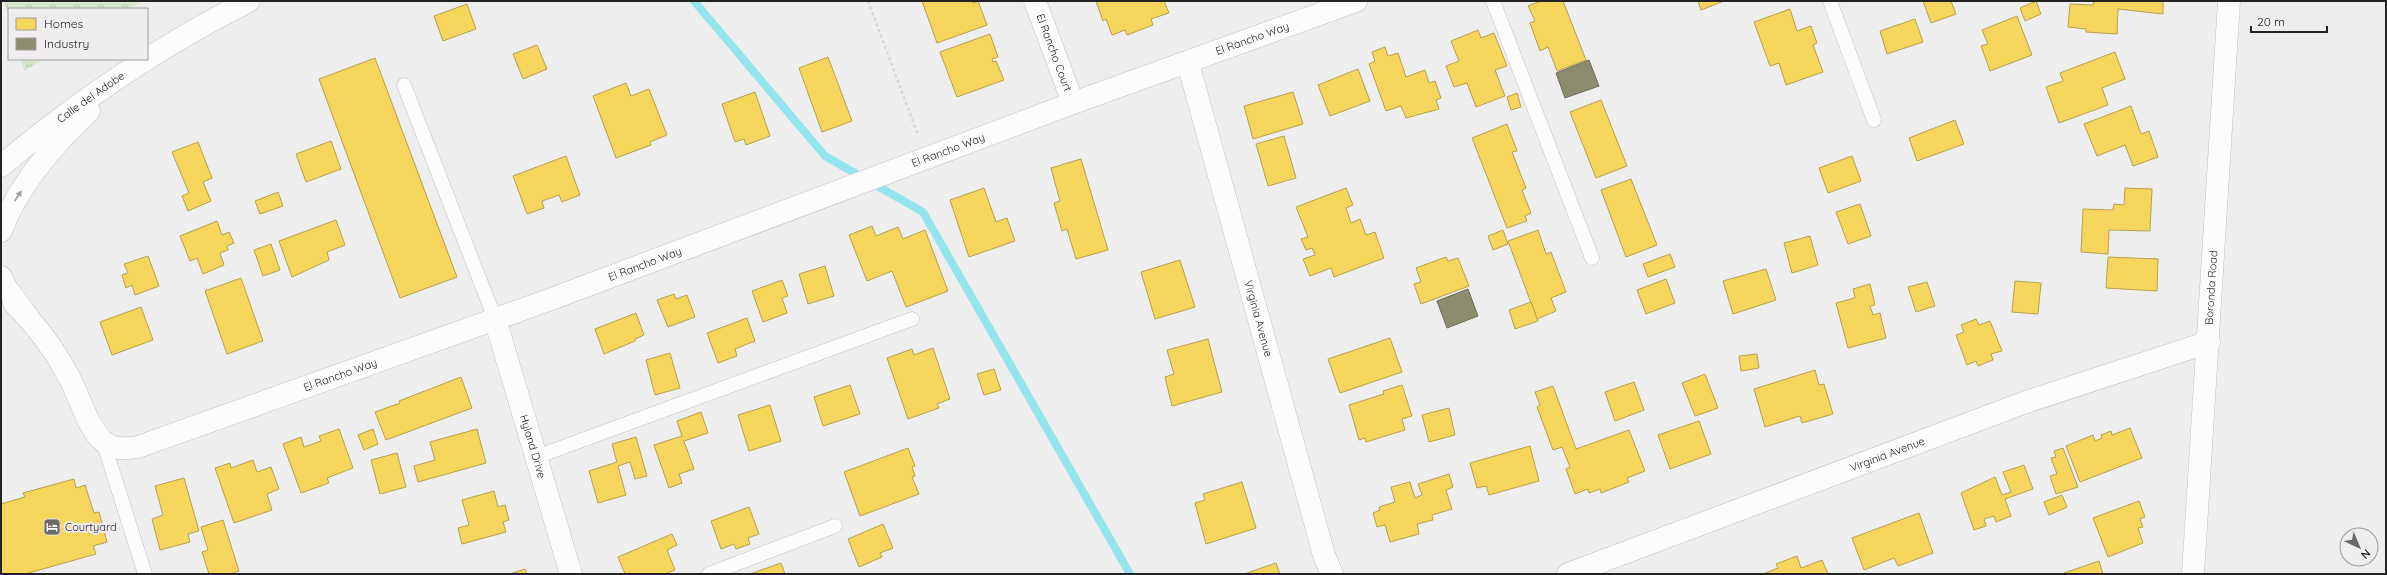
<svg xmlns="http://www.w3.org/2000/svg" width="2387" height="575" viewBox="0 0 2387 575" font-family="Quicksand,sans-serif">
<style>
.grass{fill:url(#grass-tufts)}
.homes{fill:#f6d55c;stroke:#b7a04b}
.industry{fill:#8c8c6e;stroke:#6d6c58}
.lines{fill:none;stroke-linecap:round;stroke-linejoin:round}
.stream{stroke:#94e4ee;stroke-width:8}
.lane-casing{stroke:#c0c0c0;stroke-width:15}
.street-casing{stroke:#c0c0c0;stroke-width:23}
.secondary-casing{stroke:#c0c0c0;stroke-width:23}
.path{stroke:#d6d5d6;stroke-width:2.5;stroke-dasharray:3 3;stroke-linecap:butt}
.lane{stroke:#fdfcfd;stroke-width:14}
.street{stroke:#fdfcfd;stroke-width:22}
.secondary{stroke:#fdfcfd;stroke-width:22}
.oneway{fill:#9b9a9b}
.labels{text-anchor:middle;stroke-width:4;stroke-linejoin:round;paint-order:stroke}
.street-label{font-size:11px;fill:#242324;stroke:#f0edf0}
.poi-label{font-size:11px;fill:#242324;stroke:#f0edf0;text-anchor:start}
</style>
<defs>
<pattern id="grass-tufts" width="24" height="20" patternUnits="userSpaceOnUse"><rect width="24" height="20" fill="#d7e7ce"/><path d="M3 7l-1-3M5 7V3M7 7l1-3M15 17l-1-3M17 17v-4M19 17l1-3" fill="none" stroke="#b8c6b1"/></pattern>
</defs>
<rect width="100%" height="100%" fill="#efeeef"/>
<g class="grass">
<path d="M4,1H143L130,9H9V19Z"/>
<path d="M21,59H45L24,71Z"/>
</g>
<g class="homes">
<path d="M922,1H971L973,3L978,1L987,25L937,43Z"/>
<path d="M1096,1H1164L1169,13L1151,19L1153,25L1127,35L1125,30L1112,35L1106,19L1103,21Z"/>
<path d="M1541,1H1563L1586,60L1557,71L1548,47L1540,51L1530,23L1535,21L1528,6Z"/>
<path d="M1698,1H1724L1701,10Z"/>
<path d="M1923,1H1951L1956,14L1931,23Z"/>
<path d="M2036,1L2041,14L2025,21L2020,8Z"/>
<path d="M2094,1H2163V14L2118,9L2117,34L2086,32V29L2068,27L2070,4L2093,5Z"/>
<path d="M467,4L476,29L443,41L434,16Z"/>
<path d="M1790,9L1797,31L1811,26L1817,43L1813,45L1823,72L1786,85L1779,63L1770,66L1754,22Z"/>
<path d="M2017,16L2032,55L1990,71L1981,46L1988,44L1982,30Z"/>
<path d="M1915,19L1923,42L1887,54L1880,31Z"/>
<path d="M1478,30L1481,38L1494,33L1507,66L1495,70L1505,96L1476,107L1467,83L1454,87L1446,66L1459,61L1451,41Z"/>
<path d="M990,34L998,57L992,59L993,62L996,61L1004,80L957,97L940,52Z"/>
<path d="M537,45L547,69L523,79L513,54Z"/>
<path d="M1385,47L1388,56L1398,53L1406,77L1425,70L1429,83L1435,81L1441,98L1436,100L1439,109L1406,118L1401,106L1386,111L1369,64L1375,61L1372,52Z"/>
<path d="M2115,52L2125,79L2102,88L2108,105L2059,123L2046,87L2063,81L2060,73Z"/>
<path d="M828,57L852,121L822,132L799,68Z"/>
<path d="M375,58L457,277L400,298L319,79Z"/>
<path d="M1358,69L1370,101L1330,116L1318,85Z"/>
<path d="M626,83L631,96L649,89L667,135L650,142L651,145L616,158L593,96Z"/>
<path d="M755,92L770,136L746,145L744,139L735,142L722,104Z"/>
<path d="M1293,92L1303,124L1253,139L1244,106Z"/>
<path d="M1517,93L1521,107L1511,110L1507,97Z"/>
<path d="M1601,100L1627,166L1596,178L1570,112Z"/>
<path d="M2131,106L2141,134L2149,131L2158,157L2133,166L2125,145L2097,156L2084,124Z"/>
<path d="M1955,120L1964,144L1917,161L1909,138Z"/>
<path d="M1507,124L1517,151L1512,152L1526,188L1522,190L1531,213L1525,216L1527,221L1507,228L1472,138Z"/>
<path d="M1284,136L1296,178L1268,186L1256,144Z"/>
<path d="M331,141L341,169L306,182L296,154Z"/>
<path d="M198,142L212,178L203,182L211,201L188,211L182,196L189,193L172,152Z"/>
<path d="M566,156L580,195L562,202L559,195L542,201L544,208L527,214L513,176Z"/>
<path d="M1852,156L1861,181L1828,193L1819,168Z"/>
<path d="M1081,159L1108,250L1076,259L1067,229L1062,231L1054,203L1060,201L1051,168Z"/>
<path d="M1631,179L1657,245L1626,257L1601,190Z"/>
<path d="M984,188L996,222L1007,218L1015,241L969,257L950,200Z"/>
<path d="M1346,188L1353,205L1346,208L1351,223L1360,219L1366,235L1375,232L1384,258L1334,277L1331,268L1310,276L1303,259L1315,255L1312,248L1306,250L1301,239L1308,237L1296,207Z"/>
<path d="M2125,188L2152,189L2150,231L2109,230L2108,254L2081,252L2083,209L2113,210L2114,204L2124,205Z"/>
<path d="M278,192L283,206L260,214L255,201Z"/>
<path d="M1860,204L1871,236L1848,244L1836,212Z"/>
<path d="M336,220L345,245L327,252L329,260L292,277L279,241Z"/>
<path d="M217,221L222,235L229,232L234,243L227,246L228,250L220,253L224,265L203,274L197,258L190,261L180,236Z"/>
<path d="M872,226L876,236L898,227L903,239L925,230L948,291L906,307L892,271L867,281L849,235Z"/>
<path d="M1503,230L1508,244L1493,250L1488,236Z"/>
<path d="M1538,230L1546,254L1551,252L1566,292L1551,298L1556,311L1537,319L1508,241Z"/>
<path d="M1810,236L1818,265L1792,273L1784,243Z"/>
<path d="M271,244L280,270L263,276L254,250Z"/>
<path d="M1670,254L1675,267L1648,277L1643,264Z"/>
<path d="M148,256L159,286L135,295L132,285L126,288L122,275L128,273L124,264Z"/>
<path d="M1446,257L1448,261L1458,258L1469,286L1421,304L1414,284L1421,282L1416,268Z"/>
<path d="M2108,257L2158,259L2157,291L2106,288Z"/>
<path d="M1180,260L1195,307L1155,319L1141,272Z"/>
<path d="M825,266L834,296L808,304L799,274Z"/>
<path d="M1766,269L1776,300L1733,314L1723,281Z"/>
<path d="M241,278L263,341L227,354L205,291Z"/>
<path d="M1666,279L1675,303L1646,314L1637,290Z"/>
<path d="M782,280L788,296L782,298L787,313L763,322L752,291Z"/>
<path d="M2015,281L2041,283L2038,314L2012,312Z"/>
<path d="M1927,282L1935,306L1916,312L1908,287Z"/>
<path d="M1870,284L1875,305L1870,306L1873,315L1880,313L1886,338L1848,348L1836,303L1855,298L1853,289Z"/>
<path d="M674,294L676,299L687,295L695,317L668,327L657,300Z"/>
<path d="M1531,302L1538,321L1515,329L1509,310Z"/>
<path d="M141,307L153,340L112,355L100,322Z"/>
<path d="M636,313L644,335L635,339V341L604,354L595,329Z"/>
<path d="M747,318L755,341L735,349L737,356L718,363L707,333Z"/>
<path d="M1976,319L1979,325L1990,321L2002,351L1991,354L1993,360L1978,366L1976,361L1967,365L1956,335L1964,332L1961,325Z"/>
<path d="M1390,338L1402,372L1340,393L1328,359Z"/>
<path d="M1208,339L1222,392L1172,406L1165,377L1174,374L1167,350Z"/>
<path d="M933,348L950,399L937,404L939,408L908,419L887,358L912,349L914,355Z"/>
<path d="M670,353L680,388L655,395L646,360Z"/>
<path d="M1757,354L1759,368L1741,371L1739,356Z"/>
<path d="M994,369L1001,390L984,395L977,374Z"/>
<path d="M1815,370L1819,385L1824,384L1833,414L1802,423L1800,416L1765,427L1754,389Z"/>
<path d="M1705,374L1718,408L1695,416L1682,383Z"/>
<path d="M461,377L472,408L386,440L375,412L400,403L399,401Z"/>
<path d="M1634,382L1644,410L1615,421L1605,392Z"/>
<path d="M850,385L860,414L823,426L814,397Z"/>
<path d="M1402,385L1412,416L1402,419L1405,430L1366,442L1365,438L1359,440L1349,405L1384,394L1383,391Z"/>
<path d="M1553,386L1576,449L1629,430L1645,471L1627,478L1629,482L1601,493L1600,489L1589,493L1588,489L1575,494L1566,469L1570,467L1562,447L1553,450L1537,407L1540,405L1535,392Z"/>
<path d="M770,405L781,441L749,451L738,415Z"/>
<path d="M1449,408L1455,435L1429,442L1422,415Z"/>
<path d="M701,412L708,433L684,441L694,469L679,474L682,483L669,488L654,445L682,436L677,421Z"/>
<path d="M1699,421L1711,454L1670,469L1658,435Z"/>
<path d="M2130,428L2142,458L2080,482L2066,446L2093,435L2095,441L2102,438L2101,435L2111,431L2112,435Z"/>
<path d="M339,429L353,468L327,478L329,483L301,493L283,444L301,437L304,447L321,441L319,436Z"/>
<path d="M373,429L378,444L364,450L358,435Z"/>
<path d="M477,429L486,463L418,482L414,466L435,460L430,442Z"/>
<path d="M636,437L647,476L635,479L630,462L618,466L626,495L598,503L589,471L617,462L612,444Z"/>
<path d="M1530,446L1539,481L1489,495L1486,486L1477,488L1470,463Z"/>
<path d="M908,448L915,466L912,467L915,476L912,477L919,494L860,516L844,472Z"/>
<path d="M2063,448L2078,487L2056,494L2050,476L2057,474L2051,458L2056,457L2054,451Z"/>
<path d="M397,453L406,487L380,494L371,460Z"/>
<path d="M253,460L257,472L271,467L279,489L267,494L272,510L234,523L215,468L230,463L231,468Z"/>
<path d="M2024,465L2033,489L2005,499L2011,516L1996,522L1994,516L1984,519L1986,526L1974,530L1961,493L1995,477L2002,495L2011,492L2003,472Z"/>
<path d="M1449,474L1453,487L1446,490L1452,509L1432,515L1433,520L1417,524L1419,534L1390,542L1385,525L1377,527L1373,513L1380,510L1379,507L1395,502L1391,487L1410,482L1415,498L1422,495L1418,484Z"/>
<path d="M184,478L199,531L188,534L190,542L160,550L152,519L163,515L155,486Z"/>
<path d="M74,479L76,488L85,485L94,513L99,512L107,542L93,546L96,554L25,574H1V504L25,497L23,493Z"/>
<path d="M1242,482L1256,528L1206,544L1195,503L1205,500L1203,494Z"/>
<path d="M494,491L498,507L505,505L509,520L503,522L506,532L462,544L458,528L469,525L462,500Z"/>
<path d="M2062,495L2067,507L2049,515L2044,502Z"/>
<path d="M2139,501L2145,517L2140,519L2143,527L2138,528L2143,543L2108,557L2093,518Z"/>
<path d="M749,507L759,534L748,538L750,544L736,549L734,544L721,549L711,521Z"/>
<path d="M1919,513L1933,553L1898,566L1894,558L1864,570L1852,538Z"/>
<path d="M223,520L239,571L230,574H209L202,552L208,550L201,527Z"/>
<path d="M883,524L893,548L880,553L882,557L859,567L848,539Z"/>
<path d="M672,534L677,545L667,550L675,570L665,574H625L618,557Z"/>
<path d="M1797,556L1801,568L1822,560L1828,574H1763L1778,568L1776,564Z"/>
<path d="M2099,561L2103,574H2065L2064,573Z"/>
<path d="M781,563L785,574H750Z"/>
<path d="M1276,563L1280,574H1244Z"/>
<path d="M525,569L527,574H510Z"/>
</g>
<g class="industry">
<path d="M1589,60L1599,86L1565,98L1556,73Z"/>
<path d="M1468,289L1478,316L1447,328L1437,301Z"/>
</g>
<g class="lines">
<path class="stream" d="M694,1L825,156L923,212L1130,574"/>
<g class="lane-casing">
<g id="lane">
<path d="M1493,1L1592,258"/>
<path d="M1830,1L1874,120"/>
<path d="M404,85L495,319"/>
<path d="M103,441L145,574"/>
<path d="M536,457L912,319"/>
<path d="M709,574L835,526"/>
</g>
</g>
<g class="street-casing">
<g id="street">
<path id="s1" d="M1035,1L1073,103"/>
<path id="s2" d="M1188,63L1324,555L1332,574"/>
<path id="s3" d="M14,303C37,326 55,350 70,379C80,398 87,426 103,441C113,450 126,449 138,447L546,301L1073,103L1356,1"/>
<path id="s4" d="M495,319L571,574"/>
<path id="s5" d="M1568,574L2026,402L2209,342"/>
<path id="s6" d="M2193,574L2229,1"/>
</g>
</g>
<g class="secondary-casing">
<g id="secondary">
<path id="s7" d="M1,166C77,102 160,46 249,1"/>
<path d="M1,231C18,185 54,144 89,111"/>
<path d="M1,277L5,286L28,317"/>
</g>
</g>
<path class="path" d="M868,1L918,135"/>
<use href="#lane" class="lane"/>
<use href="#street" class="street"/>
<use href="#secondary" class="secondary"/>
</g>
<defs><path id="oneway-solid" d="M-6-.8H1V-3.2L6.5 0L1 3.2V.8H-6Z"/></defs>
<use class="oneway" href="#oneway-solid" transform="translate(18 196) rotate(-57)"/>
<defs>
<g id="hotel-square" transform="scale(0.9)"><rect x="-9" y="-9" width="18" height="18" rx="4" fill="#6b6a6b" stroke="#f0edf0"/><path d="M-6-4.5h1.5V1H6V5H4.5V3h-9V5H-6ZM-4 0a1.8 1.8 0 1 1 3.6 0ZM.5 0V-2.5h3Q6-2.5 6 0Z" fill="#fff"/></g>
</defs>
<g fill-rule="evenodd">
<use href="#hotel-square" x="52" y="527"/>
</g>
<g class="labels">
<g class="street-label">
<text dy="4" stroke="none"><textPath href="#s3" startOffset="1389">El Rancho Way</textPath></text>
<text dy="4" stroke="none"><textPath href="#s1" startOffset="55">El Rancho Court</textPath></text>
<text dy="4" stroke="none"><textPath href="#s7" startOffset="113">Calle del Adobe</textPath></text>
<text dy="4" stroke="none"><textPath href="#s3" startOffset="1065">El Rancho Way</textPath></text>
<text dy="4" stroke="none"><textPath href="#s3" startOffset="741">El Rancho Way</textPath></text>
<text dy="4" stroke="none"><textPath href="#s6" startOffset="287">Boronda Road</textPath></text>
<text dy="4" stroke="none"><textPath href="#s2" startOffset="265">Virginia Avenue</textPath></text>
<text dy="4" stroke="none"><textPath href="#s3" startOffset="417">El Rancho Way</textPath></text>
<text dy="4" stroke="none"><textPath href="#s4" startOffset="133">Hyland Drive</textPath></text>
<text dy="4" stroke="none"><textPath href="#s5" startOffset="341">Virginia Avenue</textPath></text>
</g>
<g class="poi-label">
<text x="65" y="531">Courtyard</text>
</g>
</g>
<rect width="2387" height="575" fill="none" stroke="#242324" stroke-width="4"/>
<rect x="8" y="8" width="140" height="52" fill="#f0edf0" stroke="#9e9c9e"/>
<rect x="16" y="18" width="20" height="12" fill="#f6d55c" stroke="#9e9c9e"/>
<text x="44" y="28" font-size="12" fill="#242324">Homes</text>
<rect x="16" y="38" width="20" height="12" fill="#8c8c6e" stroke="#9e9c9e"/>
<text x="44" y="48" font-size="12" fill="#242324">Industry</text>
<g transform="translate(2359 547) rotate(136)"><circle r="19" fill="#f0edf0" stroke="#9e9c9e"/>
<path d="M0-3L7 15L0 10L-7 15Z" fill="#6b6a6b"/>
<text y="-6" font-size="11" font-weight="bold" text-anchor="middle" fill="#242324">N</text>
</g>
<path d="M2251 26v6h76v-6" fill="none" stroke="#242324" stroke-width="2"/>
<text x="2257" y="26" font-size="12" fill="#242324" stroke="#f0edf0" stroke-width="3" paint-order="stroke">20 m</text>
</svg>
